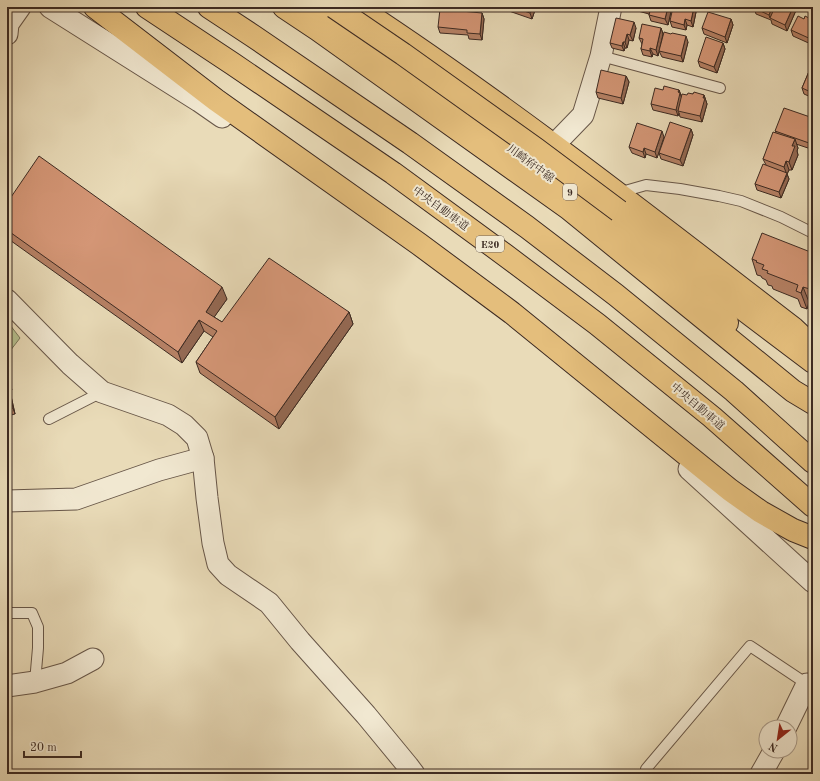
<svg xmlns="http://www.w3.org/2000/svg" width="820" height="781" viewBox="0 0 820 781" font-family="'Old Standard TT','Noto Serif JP',serif">
<style>
.green{fill:#b5c08f;stroke:#787558}
.lines{fill:none;stroke-linecap:round;stroke-linejoin:round}
.lane-casing{stroke:#675648;stroke-width:12}
.street-casing{stroke:#675648;stroke-width:23}
.primary-casing{stroke:#3c2a22;stroke-width:24}
.highway-casing{stroke:#3c2a22;stroke-width:24}
.lane{stroke:#f1e8d1;stroke-width:10}
.street{stroke:#f1e8d1;stroke-width:21}
.primary{stroke:#e4be7c;stroke-width:22}
.highway{stroke:#e4be7c;stroke-width:22}
.highway-bridge-casing{stroke:#3c2a22;stroke-width:24;stroke-linecap:butt}
.highway-bridge{stroke:#e4be7c;stroke-width:22}
.wall{fill:#b68165;stroke:#3c2a22}
.shaded-wall{fill:#946953;stroke:#3c2a22}
.building{fill:#d49676;stroke:#3c2a22}
.labels{text-anchor:middle;stroke-width:4;stroke-linejoin:round;paint-order:stroke}
.shield{fill:#f1e8d1;stroke:#726356;stroke-width:1}
.shield-label{font-size:10px;font-weight:bold;fill:#3c2a22}
.street-label{font-size:11px;fill:#3c2a22;stroke:#f1e8d1}
</style>
<rect width="100%" height="100%" fill="#e9dbb8"/>
<filter id="stains"><feTurbulence type="fractalNoise" baseFrequency=".005" numOctaves="4"/><feColorMatrix values="0 0 0 0 .2 0 0 0 0 .09 0 0 0 0 .02 0 0 0 .5 -.17"/></filter>
<radialGradient id="worn" r=".72"><stop offset=".6" stop-color="#630" stop-opacity="0"/><stop offset="1" stop-color="#630" stop-opacity=".3"/></radialGradient>
<path class="green" d="M7,321L20,338L7,355Z"/>
<g class="lines">
<g class="lane-casing">
<g id="lane">
<path d="M601,56L720,88"/>
<path d="M618,193L646,185L680,189L719,196L741,201L781,217L813,233"/>
<path d="M49,419L102,392"/>
<path d="M7,613H32L38,627V648L35,682"/>
<path d="M646,769L750,646L807,684"/>
</g>
</g>
<g class="street-casing">
<g id="street">
<path d="M50,7L199,101L222,117"/>
<path d="M7,34L8,24L20,7"/>
<path d="M554,145L583,115L601,56L611,7"/>
<path d="M7,300L70,364L102,392L168,415L184,425L197,438L203,458L207,498L213,543L218,564L228,575L269,603L300,641L366,715L408,766L414,774"/>
<path d="M689,469L813,582"/>
<path d="M7,501L76,499L159,470L203,458"/>
<path d="M7,686L35,682L67,673L93,659"/>
<path d="M786,727L807,684L813,687"/>
<path d="M761,774L774,751"/>
</g>
</g>
<g class="primary-casing">
<g id="primary">
<path d="M314,7L347,31L432,90L570,192L727,323"/>
<path d="M357,7C508,106 650,218 793,328L813,347"/>
</g>
</g>
<g class="highway-casing">
<g id="highway">
<path d="M95,7L216,100L419,244L512,313L730,490L761,512L793,530L813,538"/>
<path d="M147,7L233,64L393,173L505,255L597,324L712,417L813,506"/>
<path d="M209,7L253,36L410,143L527,227L616,295L734,391L813,462"/>
<path d="M284,7L317,29L568,208L793,391L813,403"/>
<path d="M619,211L723,294L813,362"/>
</g>
</g>
<use href="#lane" class="lane"/>
<use href="#street" class="street"/>
<use href="#primary" class="primary"/>
<use href="#highway" class="highway"/>
<g class="highway-bridge-casing">
<path id="highway-bridge" d="M334,7L403,54L536,149L619,211"/>
</g>
<use href="#highway-bridge" class="highway-bridge"/>
</g>
<g class="wall">
<path d="M442,7H485L443,8Z"/>
<path d="M505,7H536L532,19L506,10Z"/>
<path d="M623,7H672L668,25L651,21L649,15V14Z"/>
<path d="M694,7L696,12L693,27L687,25L686,30L672,27L670,21Z"/>
<path d="M754,8H797L787,31L772,24L771,20L756,14Z"/>
<path d="M482,13L484,19L482,40L469,39L468,35L440,33L438,27Z"/>
<path d="M731,19L733,25L727,43L704,34L702,28Z"/>
<path d="M804,19L813,20V45L793,36L791,30Z"/>
<path d="M636,28L633,41L629,40L627,48H625L624,51L612,48L610,43Z"/>
<path d="M661,28L663,34L658,56L653,54L652,57L643,55L641,49L642,44L639,38Z"/>
<path d="M688,42L683,62L662,57L659,51Z"/>
<path d="M723,43L725,49L717,73L700,67L698,61Z"/>
<path d="M813,62V98L804,94L802,88Z"/>
<path d="M626,76L629,82L623,104L598,98L596,92Z"/>
<path d="M663,90H679L682,97L693,94L704,95L707,104L702,122L680,117L679,113L678,116L653,110L651,104Z"/>
<path d="M813,118L811,149L796,144L798,148L797,151L798,155L792,170H789L787,174L789,179L781,198L757,190L755,184L766,165L763,159L776,132L775,131Z"/>
<path d="M691,129L693,135L683,166L661,159L659,153Z"/>
<path d="M664,137L657,158L646,154L645,158L632,153L629,147Z"/>
<path d="M7,203L227,299L214,317L222,322L349,312L353,324L279,429L200,373L196,362L213,337L204,331L182,363L7,238Z"/>
<path d="M813,253V304L809,302L807,309L801,307L798,299L773,289L772,286L768,285L766,280L762,278L761,276L757,275L752,259Z"/>
<path d="M7,373L12,390H9L11,396L15,414L7,416Z"/>
</g>
<g class="shaded-wall">
<path d="M532,7H536L532,19L530,13Z"/>
<path d="M648,7H651L650,14L648,8Z"/>
<path d="M668,7H672L668,25L665,19Z"/>
<path d="M694,7L696,12L693,27L691,21Z"/>
<path d="M772,7H777L770,18L769,15Z"/>
<path d="M793,7H797V8L787,31L785,25Z"/>
<path d="M482,13L484,19L482,40L480,34Z"/>
<path d="M685,19L687,25L686,30L684,25Z"/>
<path d="M731,19L733,25L727,43L725,37Z"/>
<path d="M634,22L636,28L633,41L630,35Z"/>
<path d="M661,28L663,34L658,56L656,50Z"/>
<path d="M627,34L629,40L627,48L625,42Z"/>
<path d="M686,36L688,42L683,62L681,56Z"/>
<path d="M623,42L625,48L624,51L622,46Z"/>
<path d="M723,43L725,49L717,73L714,67Z"/>
<path d="M650,48L653,54L652,57L650,51Z"/>
<path d="M626,76L629,82L623,104L621,98Z"/>
<path d="M679,90L682,99L678,111L679,113L678,116L676,110Z"/>
<path d="M704,95L707,104L702,122L700,116Z"/>
<path d="M691,129L693,135L683,166L680,160Z"/>
<path d="M662,131L664,137L657,158L655,152Z"/>
<path d="M813,133V145L811,149L809,143Z"/>
<path d="M795,139L798,148L797,151L798,155L792,170L789,162L792,146Z"/>
<path d="M644,148L646,154L645,158L643,152Z"/>
<path d="M786,161L789,170L787,174L789,179L781,198L779,192L787,175L784,167Z"/>
<path d="M222,287L227,299L210,323L206,312Z"/>
<path d="M803,287L809,302L807,309L801,293Z"/>
<path d="M349,312L353,324L279,429L275,417Z"/>
<path d="M199,320L204,331L182,363L178,352Z"/>
<path d="M9,390L11,396L15,414L13,408Z"/>
</g>
<g class="building">
<path d="M512,7H532L530,13Z"/>
<path d="M651,7H668L665,19L649,15Z"/>
<path d="M673,7H694L691,21L685,19L684,25L670,21Z"/>
<path d="M754,7H772L769,15L754,8Z"/>
<path d="M775,7H793L785,25L770,18Z"/>
<path d="M440,9L482,13L480,34L467,33V30L438,27Z"/>
<path d="M708,12L731,19L725,37L702,28Z"/>
<path d="M798,16L804,19L805,16L813,20V23L812,25H813V40L791,30Z"/>
<path d="M616,18L634,22L630,35L627,34L625,42H623L622,46L610,43Z"/>
<path d="M642,24L661,28L656,50L650,48V51L641,49L643,39L639,38Z"/>
<path d="M664,32L671,34L672,33L686,36L681,56L659,51Z"/>
<path d="M706,37L723,43L714,67L698,61Z"/>
<path d="M813,62V93L802,88Z"/>
<path d="M601,70L626,76L621,98L596,92Z"/>
<path d="M664,86L679,90L678,92L680,93L676,110L651,104L655,88L663,90Z"/>
<path d="M694,92L704,95L703,98H705L700,116L678,111L682,94L687,95L688,93L693,94Z"/>
<path d="M784,108L813,118V133L809,143L775,131Z"/>
<path d="M670,122L691,129L680,160L659,153Z"/>
<path d="M637,123L662,131L655,152L644,148L643,152L629,147Z"/>
<path d="M773,132L795,139L792,146H795L789,162L786,161L784,167L763,159Z"/>
<path d="M39,156L222,287L206,312L222,322L269,258L349,312L275,417L196,362L217,331L199,320L178,352L7,230V203Z"/>
<path d="M763,164L787,173L779,192L755,184Z"/>
<path d="M762,233L813,253V290L803,287L801,293L796,291L798,285L767,273L768,271L762,269L764,265L756,262L757,261L752,259Z"/>
<path d="M7,374L10,384H7Z"/>
<path d="M7,390H9L13,408L7,410Z"/>
</g>
<g class="labels">
<g class="shield">
<rect x="563" y="184" width="14" height="16" rx="3"/>
<rect x="476" y="236" width="28" height="16" rx="3"/>
</g>
<g class="shield-label">
<text x="570" y="196">9</text>
<text x="490" y="248">E20</text>
</g>
<g class="street-label">
<text transform="translate(531 163) rotate(36)" y="4">川崎府中線</text>
<text transform="translate(441 208) rotate(36)" y="4">中央自動車道</text>
<text transform="translate(698 406) rotate(40)" y="4">中央自動車道</text>
</g>
</g>
<rect width="820" height="781" fill="none" stroke="#e9dbb8" stroke-width="24"/>
<rect x="8" y="8" width="804" height="765" fill="none" stroke="#3c2a22" stroke-width="2"/>
<rect x="12" y="12" width="796" height="757" fill="none" stroke="#3c2a22"/>
<g transform="translate(778 739) rotate(210)"><circle r="19" fill="#f1e8d1" stroke="#a99c8b"/>
<path d="M0-3L7 15L0 10L-7 15Z" fill="#8f2418"/>
<text y="-6" font-size="11" font-weight="bold" text-anchor="middle" fill="#3c2a22">N</text>
</g>
<path d="M24 751v6h57v-6" fill="none" stroke="#3c2a22" stroke-width="2"/>
<text x="30" y="751" font-size="12" fill="#3c2a22" stroke="#f1e8d1" stroke-width="3" paint-order="stroke">20 m</text>
<rect width="100%" height="100%" filter="url(#stains)"/>
<rect width="100%" height="100%" fill="url(#worn)"/>
</svg>
